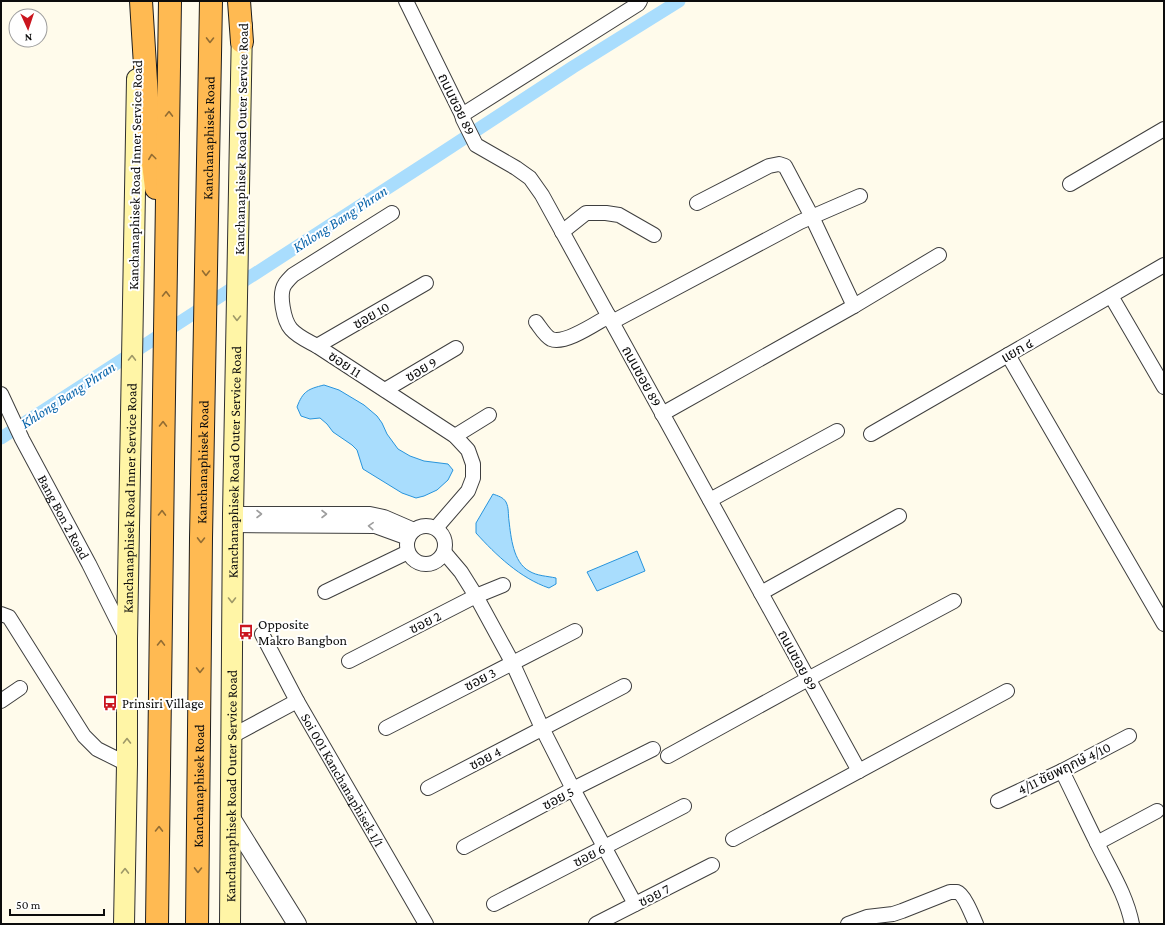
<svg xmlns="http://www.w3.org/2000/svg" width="1165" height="925" viewBox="0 0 1165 925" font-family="'Crimson Pro','Noto Sans Thai',serif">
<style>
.water{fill:#a9ddfd;stroke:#2894dc}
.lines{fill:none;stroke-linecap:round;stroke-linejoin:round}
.canal{stroke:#a9ddfd;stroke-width:13}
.minor-casing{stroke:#3f3f3f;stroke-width:16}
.tertiary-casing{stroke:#3f3f3f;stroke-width:20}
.secondary-casing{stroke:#2e2e2e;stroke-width:22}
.trunk-casing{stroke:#1d1d1d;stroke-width:24}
.minor{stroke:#fff;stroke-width:14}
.tertiary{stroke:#fff;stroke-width:18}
.secondary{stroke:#fff5a6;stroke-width:20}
.trunk{stroke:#ffba52;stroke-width:22}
.oneway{stroke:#926c32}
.oneway2{stroke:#9e9868}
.oneway3{stroke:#9e9e9e}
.labels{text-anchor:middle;stroke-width:4;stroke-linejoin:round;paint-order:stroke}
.street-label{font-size:14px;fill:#0c0c0c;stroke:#fff}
.poi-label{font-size:14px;fill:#0c0c0c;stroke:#fff;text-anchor:start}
.water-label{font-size:15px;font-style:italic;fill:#0864aa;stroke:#fff}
</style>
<rect width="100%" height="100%" fill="#fffbeb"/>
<g class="water">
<path d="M324,385L339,390L364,405L377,416L382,423L387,434L398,449L410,456L424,461L448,464L453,470L448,480L437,490L424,496L416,498L402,493L363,469L357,450L352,445L333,432L327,424L320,418L310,419L301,416L297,407C303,391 308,389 324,385Z"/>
<path d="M493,494C498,496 503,497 506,502C509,508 508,514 509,521C511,537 513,562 529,571C537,576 547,576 556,578V584L549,588C520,578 496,555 476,533V523Z"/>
<path d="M637,551L645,571L597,591L587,572Z"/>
</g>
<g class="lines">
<path class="canal" d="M1,438L434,158L573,67L679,1"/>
<g class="minor-casing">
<g id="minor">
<path d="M406,1L462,115L463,119L476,145L516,168L530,178L542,195L859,771"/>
<path d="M462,115L638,4L640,1"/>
<path d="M1070,184L1164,129"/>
<path d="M697,203L769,166L779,164L785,166L812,217L854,306"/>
<path d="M392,213L293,275C290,278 287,281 285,284C278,294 284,321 291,329C298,337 308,341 317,346L455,436L468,450L473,464V478L468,491L436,528"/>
<path d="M562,232L586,213H606L619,215L654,235"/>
<path d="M1111,296L1164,387"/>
<path d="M536,322C540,327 545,336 551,339C565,345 596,323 609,316"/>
<path d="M612,322L800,222L860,196"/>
<path d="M317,346L426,283"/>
<path d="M1008,355L1164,624"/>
<path d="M385,390L456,348"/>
<path id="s1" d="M1,394L22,439L89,564L126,638"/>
<path d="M662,414L854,306L939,255"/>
<path d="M871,434L1164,265"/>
<path d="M455,436L489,415"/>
<path d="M710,500L837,431"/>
<path d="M233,514H370L384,517L414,530"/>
<path d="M233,525L375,526L408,538"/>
<circle cx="426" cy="545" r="19"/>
<path d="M444,552L461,572L476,596L512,662L542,728L573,789L635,904"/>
<path d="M325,592L408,552"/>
<path d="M761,593L899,516"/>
<path d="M1,614L9,617L84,736L97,749L127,764"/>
<path d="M262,634L297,701"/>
<path d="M349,661L476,596L503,585"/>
<path d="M1,701L20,688"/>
<path d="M386,728L575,631"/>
<path id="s2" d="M232,736L297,701L426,924"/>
<path d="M668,756L808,679L954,601"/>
<path d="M1062,771C1074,795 1085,819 1097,843C1110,870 1126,894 1132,924"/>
<path d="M428,788L624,686"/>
<path d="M998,801L1062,771L1129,736"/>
<path d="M733,839L1007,691"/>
<path d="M1097,843L1157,811"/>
<path d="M464,847L573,789L653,749"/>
<path d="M494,904L684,806"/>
<path d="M596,924L712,865"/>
<path d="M848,924L867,917L893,914L902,911L950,892C951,892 955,892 957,892C964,894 973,917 976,924"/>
</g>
</g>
<g class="tertiary-casing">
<path id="tertiary" d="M231,818L297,924"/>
</g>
<g class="secondary-casing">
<g id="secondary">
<path id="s3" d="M124,924L127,764V639L137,79"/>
<path id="s4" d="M230,924L233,514L242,26"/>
</g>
</g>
<g class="trunk-casing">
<g id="trunk">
<path d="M141,1L149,130L156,188"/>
<path d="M239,1L242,42"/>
<path d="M157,924L163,463L170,1"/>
<path id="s5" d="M197,924L201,538L211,1"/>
</g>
</g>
<use href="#minor" class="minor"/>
<use href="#tertiary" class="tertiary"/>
<use href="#secondary" class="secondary"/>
<use href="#trunk" class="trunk"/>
</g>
<defs><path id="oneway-chevron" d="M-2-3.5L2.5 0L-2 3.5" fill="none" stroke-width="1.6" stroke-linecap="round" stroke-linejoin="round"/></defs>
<g class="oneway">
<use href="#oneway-chevron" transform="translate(210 40) rotate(91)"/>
<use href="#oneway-chevron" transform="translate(169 114) rotate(-89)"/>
<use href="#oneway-chevron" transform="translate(152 157) rotate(-97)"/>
<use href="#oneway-chevron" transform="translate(206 273) rotate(91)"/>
<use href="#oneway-chevron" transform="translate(166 294) rotate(-89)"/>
<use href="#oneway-chevron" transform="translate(163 424) rotate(-89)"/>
<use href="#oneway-chevron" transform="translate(162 513) rotate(-89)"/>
<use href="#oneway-chevron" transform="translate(201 540) rotate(91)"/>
<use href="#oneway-chevron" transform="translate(161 643) rotate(-89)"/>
<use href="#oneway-chevron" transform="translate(200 670) rotate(91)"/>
<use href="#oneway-chevron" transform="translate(159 829) rotate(-89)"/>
<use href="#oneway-chevron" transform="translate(198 870) rotate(91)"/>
</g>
<g class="oneway2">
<use href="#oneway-chevron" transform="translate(237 318) rotate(91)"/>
<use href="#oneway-chevron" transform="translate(132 358) rotate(-89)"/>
<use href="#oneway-chevron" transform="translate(232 600) rotate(90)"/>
<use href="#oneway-chevron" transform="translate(127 741) rotate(-90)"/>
<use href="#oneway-chevron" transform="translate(125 871) rotate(-89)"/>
</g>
<g class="oneway3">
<use href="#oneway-chevron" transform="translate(259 514)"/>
<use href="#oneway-chevron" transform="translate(324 514)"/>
<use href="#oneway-chevron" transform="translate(371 526) rotate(-177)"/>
</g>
<defs>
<g id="bus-bare" transform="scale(1.2)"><path d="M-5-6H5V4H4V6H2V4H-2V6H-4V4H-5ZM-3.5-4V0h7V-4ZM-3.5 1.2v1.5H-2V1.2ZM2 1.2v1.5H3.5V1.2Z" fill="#ca151e" stroke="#fff" stroke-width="2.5" paint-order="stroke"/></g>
</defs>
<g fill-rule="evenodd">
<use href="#bus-bare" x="246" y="632"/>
<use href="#bus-bare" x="110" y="703"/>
</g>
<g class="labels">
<g class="street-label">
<text transform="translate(457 104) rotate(64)" y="5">ถนนซอย 89</text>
<text dy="5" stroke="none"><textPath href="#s5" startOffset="786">Kanchanaphisek Road</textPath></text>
<text transform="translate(241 139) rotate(-89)" y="5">Kanchanaphisek Road Outer Service Road</text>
<text transform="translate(135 175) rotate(-89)" y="5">Kanchanaphisek Road Inner Service Road</text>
<text transform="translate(371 315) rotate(-30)" y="5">ซอย 10</text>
<text transform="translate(1017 350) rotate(-30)" y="5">แยก ๔</text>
<text transform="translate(345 364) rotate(33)" y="5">ซอย 11</text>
<text transform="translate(421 369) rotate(-31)" y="5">ซอย 9</text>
<text transform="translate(642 376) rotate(61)" y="5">ถนนซอย 89</text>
<text dy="5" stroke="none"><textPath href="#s5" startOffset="462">Kanchanaphisek Road</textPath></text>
<text dy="5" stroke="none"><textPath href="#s4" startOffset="462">Kanchanaphisek Road Outer Service Road</textPath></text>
<text dy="5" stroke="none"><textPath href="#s3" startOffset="426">Kanchanaphisek Road Inner Service Road</textPath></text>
<text dy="5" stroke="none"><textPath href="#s1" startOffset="138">Bang Bon 2 Road</textPath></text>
<text transform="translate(425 622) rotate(-27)" y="5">ซอย 2</text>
<text transform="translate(798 660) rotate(61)" y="5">ถนนซอย 89</text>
<text transform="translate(480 679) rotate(-28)" y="5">ซอย 3</text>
<text transform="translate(485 758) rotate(-28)" y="5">ซอย 4</text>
<text transform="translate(1064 768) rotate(-26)" y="5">4/11 ชัยพฤกษ์ 4/10</text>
<text dy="5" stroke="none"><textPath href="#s2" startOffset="165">Soi 001 Kanchanaphisek 1/1</textPath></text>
<text dy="5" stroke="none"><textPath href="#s5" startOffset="138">Kanchanaphisek Road</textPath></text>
<text dy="5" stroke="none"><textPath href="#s4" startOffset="138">Kanchanaphisek Road Outer Service Road</textPath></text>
<text transform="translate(558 798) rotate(-28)" y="5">ซอย 5</text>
<text transform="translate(589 855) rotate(-27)" y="5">ซอย 6</text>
<text transform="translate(654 895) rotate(-27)" y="5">ซอย 7</text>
</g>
<g class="poi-label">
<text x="258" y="629">Opposite<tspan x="258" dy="16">Makro Bangbon</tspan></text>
<text x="122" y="708">Prinsiri Village</text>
</g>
<g class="water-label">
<text transform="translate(340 219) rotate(-33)" y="5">Khlong Bang Phran</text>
<text transform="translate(68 395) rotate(-33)" y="5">Khlong Bang Phran</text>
</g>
</g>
<rect width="1165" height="925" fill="none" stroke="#0c0c0c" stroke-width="4"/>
<g transform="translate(28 28) rotate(177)"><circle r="19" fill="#ffffff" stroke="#9e9e9e"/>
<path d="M0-3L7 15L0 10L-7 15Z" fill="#ca151e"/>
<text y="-6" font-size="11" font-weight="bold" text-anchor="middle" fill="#0c0c0c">N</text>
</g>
<path d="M10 909v6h94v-6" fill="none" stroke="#0c0c0c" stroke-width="2"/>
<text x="16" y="909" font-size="12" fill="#0c0c0c" stroke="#ffffff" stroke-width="3" paint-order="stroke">50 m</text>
</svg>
